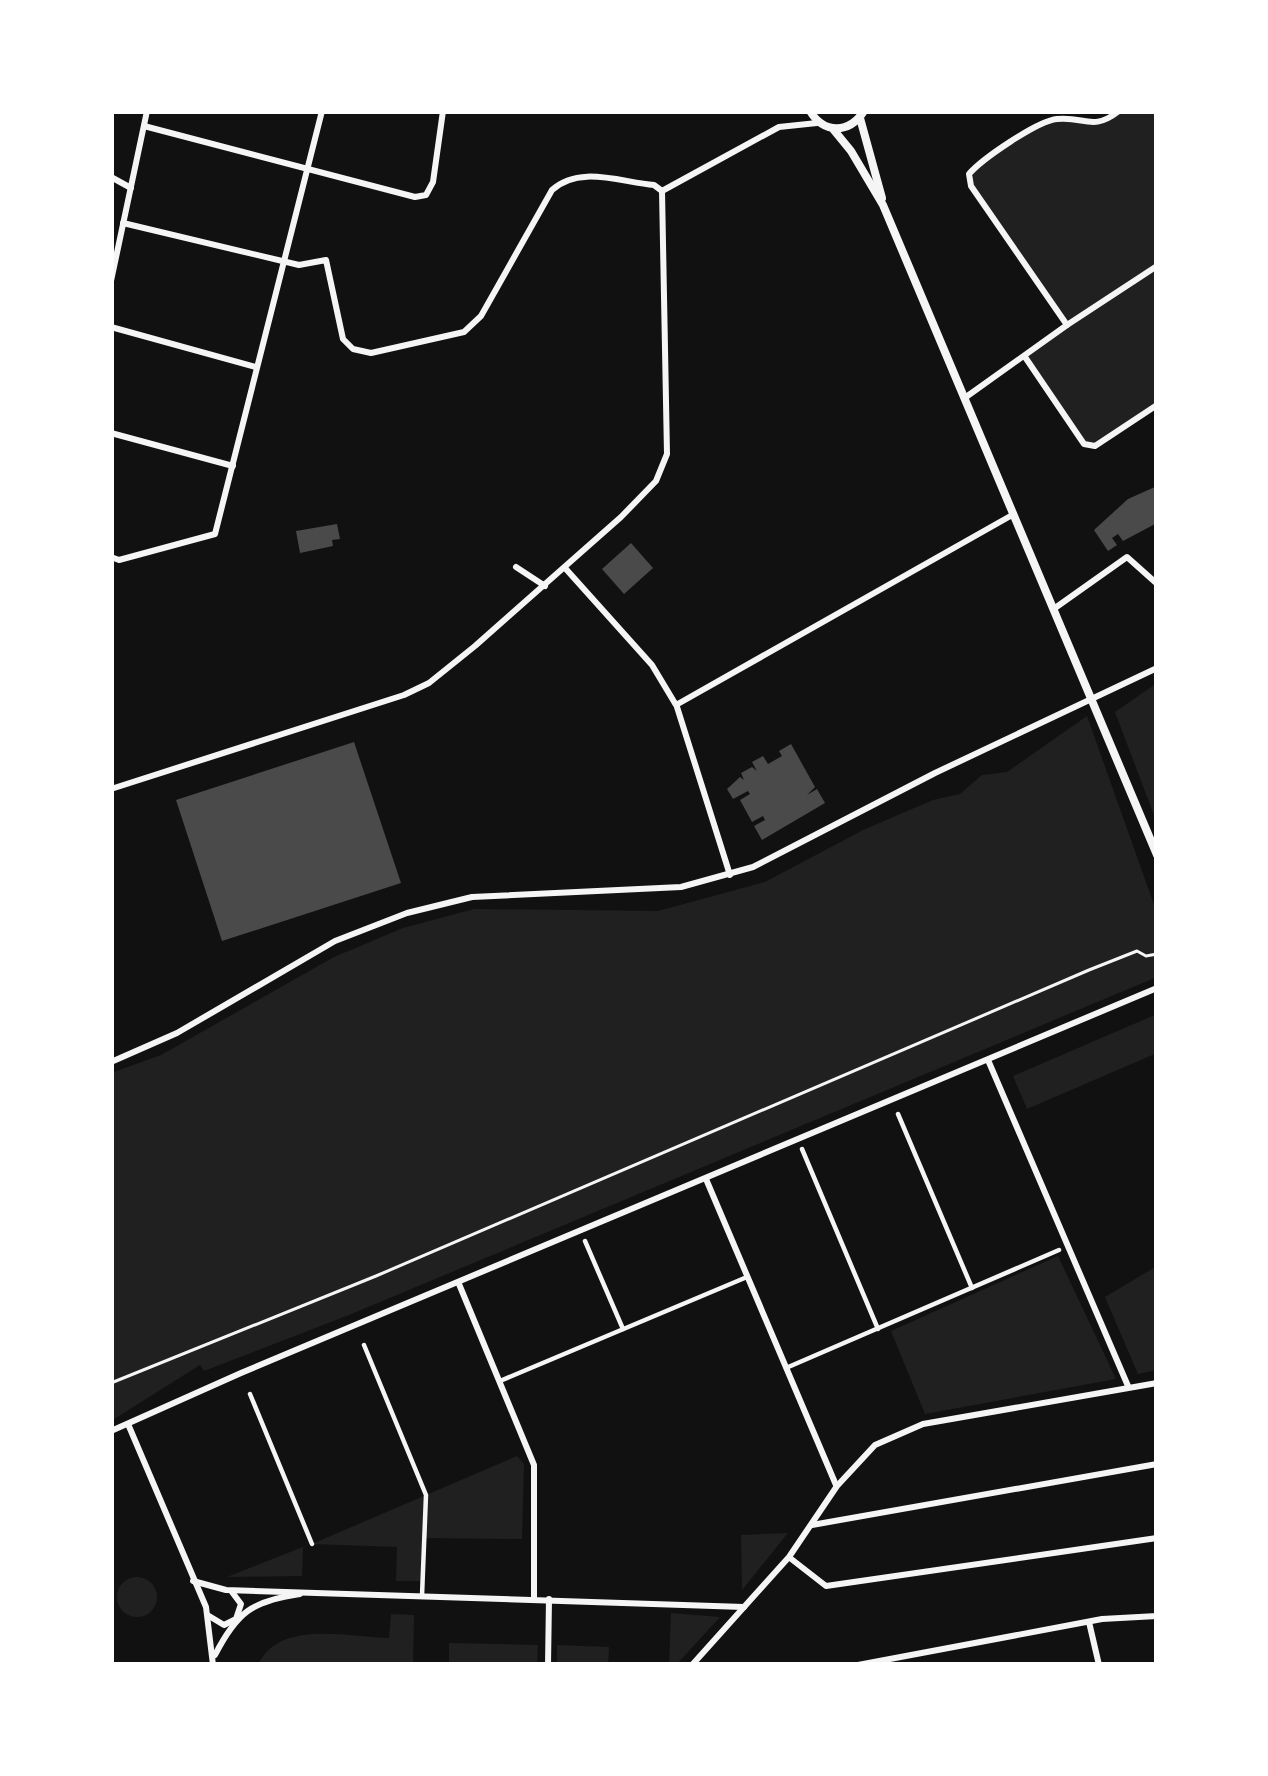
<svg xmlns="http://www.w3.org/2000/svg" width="1268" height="1776" viewBox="0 0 1268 1776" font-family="'PT Sans Narrow',sans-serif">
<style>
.green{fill:#202020}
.building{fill:#4a4a4a}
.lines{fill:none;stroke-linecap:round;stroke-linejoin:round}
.path{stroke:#f5f5f5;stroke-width:3}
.pedestrian{stroke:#f5f5f5;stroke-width:4.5}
.minor{stroke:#f5f5f5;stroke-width:6}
.tertiary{stroke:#f5f5f5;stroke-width:6}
.secondary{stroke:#f5f5f5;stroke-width:8}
</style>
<rect width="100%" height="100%" fill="#111"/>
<g class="green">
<path d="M1119,111H1157V405L1095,446L1084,444L1025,357L1066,326L971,186L969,174C983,159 1036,121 1057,119C1085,115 1091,129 1119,111Z"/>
<path d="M1157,683V823L1115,712Z"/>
<path d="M1087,716L1157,913V977L349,1315L204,1371L200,1365L111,1421V1073L161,1055L334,957L403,928L474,909L658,911L765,882L865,829L933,800L960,794L982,775L1007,772Z"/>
<path d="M1157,1014V1053L1027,1109L1013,1076Z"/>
<path d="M1058,1256L1116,1379L925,1414L891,1331Z"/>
<path d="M1157,1266V1370L1138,1374L1105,1297Z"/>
<path d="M517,1456L524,1464L522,1539L425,1538L423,1581H396L397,1547L312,1544Z"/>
<path d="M788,1533L742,1590L741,1535Z"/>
<path d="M303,1547L302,1576L227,1577Z"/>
<circle cx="137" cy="1597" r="20"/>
<path d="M671,1613L720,1617L676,1665H669Z"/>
<path d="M391,1614L414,1615L413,1665H258C279,1619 348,1637 389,1638Z"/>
<path d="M449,1643L538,1645L537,1665L449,1662Z"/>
<path d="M557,1645L609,1647L608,1665H557Z"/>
</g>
<g class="building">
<path d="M1157,486V523L1123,541L1118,534L1112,538L1117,545L1108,551L1094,530L1128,499Z"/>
<path d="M337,524L340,539L332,540L333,546L300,553L296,531Z"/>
<path d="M631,543L653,568L624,594L602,569Z"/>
<path d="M354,742L401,883L222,941L176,800Z"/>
<path d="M791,744L815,787L807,795L817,789L825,803L762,840L754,826L765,820L763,816L752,822L740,800L750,794L748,791L733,799L727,789L740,777L744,780L741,773L752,767L757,771L752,762L763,756L768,764L782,756L779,751Z"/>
</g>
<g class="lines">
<path class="path" d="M111,1383L376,1276L1089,970L1137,951L1146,956L1157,954"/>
<g class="pedestrian">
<path d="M898,1114L972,1288"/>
<path d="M802,1149L878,1329"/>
<path d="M585,1241L623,1329"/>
<path d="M364,1345L426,1495L422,1596"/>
<path d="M786,1368L1059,1250"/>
<path d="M500,1381L747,1277"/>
<path d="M250,1394L312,1544"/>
</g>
<g class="minor">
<path d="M144,126L415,197L426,195L433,182L443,111"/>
<path d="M111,177L131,188"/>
<path d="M123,223L299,265L326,260L343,339L353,349L371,353L464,332L481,316L552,190C579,165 620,182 654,185L662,191"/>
<path d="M1067,325L1157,266"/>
<path d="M111,327L256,367"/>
<path d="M1025,357L1084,444L1095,446L1157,405"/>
<path d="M966,397L1067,325L971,186L969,174C982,159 1037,121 1057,119C1085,116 1092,132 1119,111"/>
<path d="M111,433L233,466"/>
<path d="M111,557L119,560L215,534L322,111"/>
<path d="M516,567L545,586"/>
<path d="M565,568L652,665L676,705L1014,514"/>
<path d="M1055,608L1127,557L1155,582"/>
<path d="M677,707L730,875"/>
<path d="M111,789L404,695L429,683L475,646L621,517L656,481L667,454L662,191L779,127L817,123"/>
<path d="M988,1060L1128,1386"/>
<path d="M111,1062L177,1033L335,941L407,913L472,897L681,887L753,867L935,773L1157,668"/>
<path d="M706,1179L836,1485"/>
<path d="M459,1284L534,1465V1599"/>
<path d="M128,1424L206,1607L213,1665"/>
<path d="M812,1525L1157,1464"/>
<path d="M790,1558L826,1586L1157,1538"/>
<path d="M193,1581L226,1590L744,1607"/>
<path d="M209,1616L224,1625L236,1619L241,1604L232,1592"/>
<path d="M1089,1622L1099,1665"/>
<path d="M215,1655C237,1612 252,1601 300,1594"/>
<path d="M548,1665L549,1599"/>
<path d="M692,1665L789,1557L837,1486L875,1445L923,1424L1157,1383"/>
<path d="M858,1665L1102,1619L1157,1616"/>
</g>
<g class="tertiary">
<path d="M111,281L147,111"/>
<path d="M111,1431L241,1373L1157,988"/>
</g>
<g class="secondary">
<path d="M810,111C824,134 849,134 864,111"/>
<path d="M860,118L882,198"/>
<path d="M833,129L851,151L883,205L1157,855"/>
</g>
</g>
<rect width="1268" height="1776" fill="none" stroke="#ffffff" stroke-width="228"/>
</svg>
